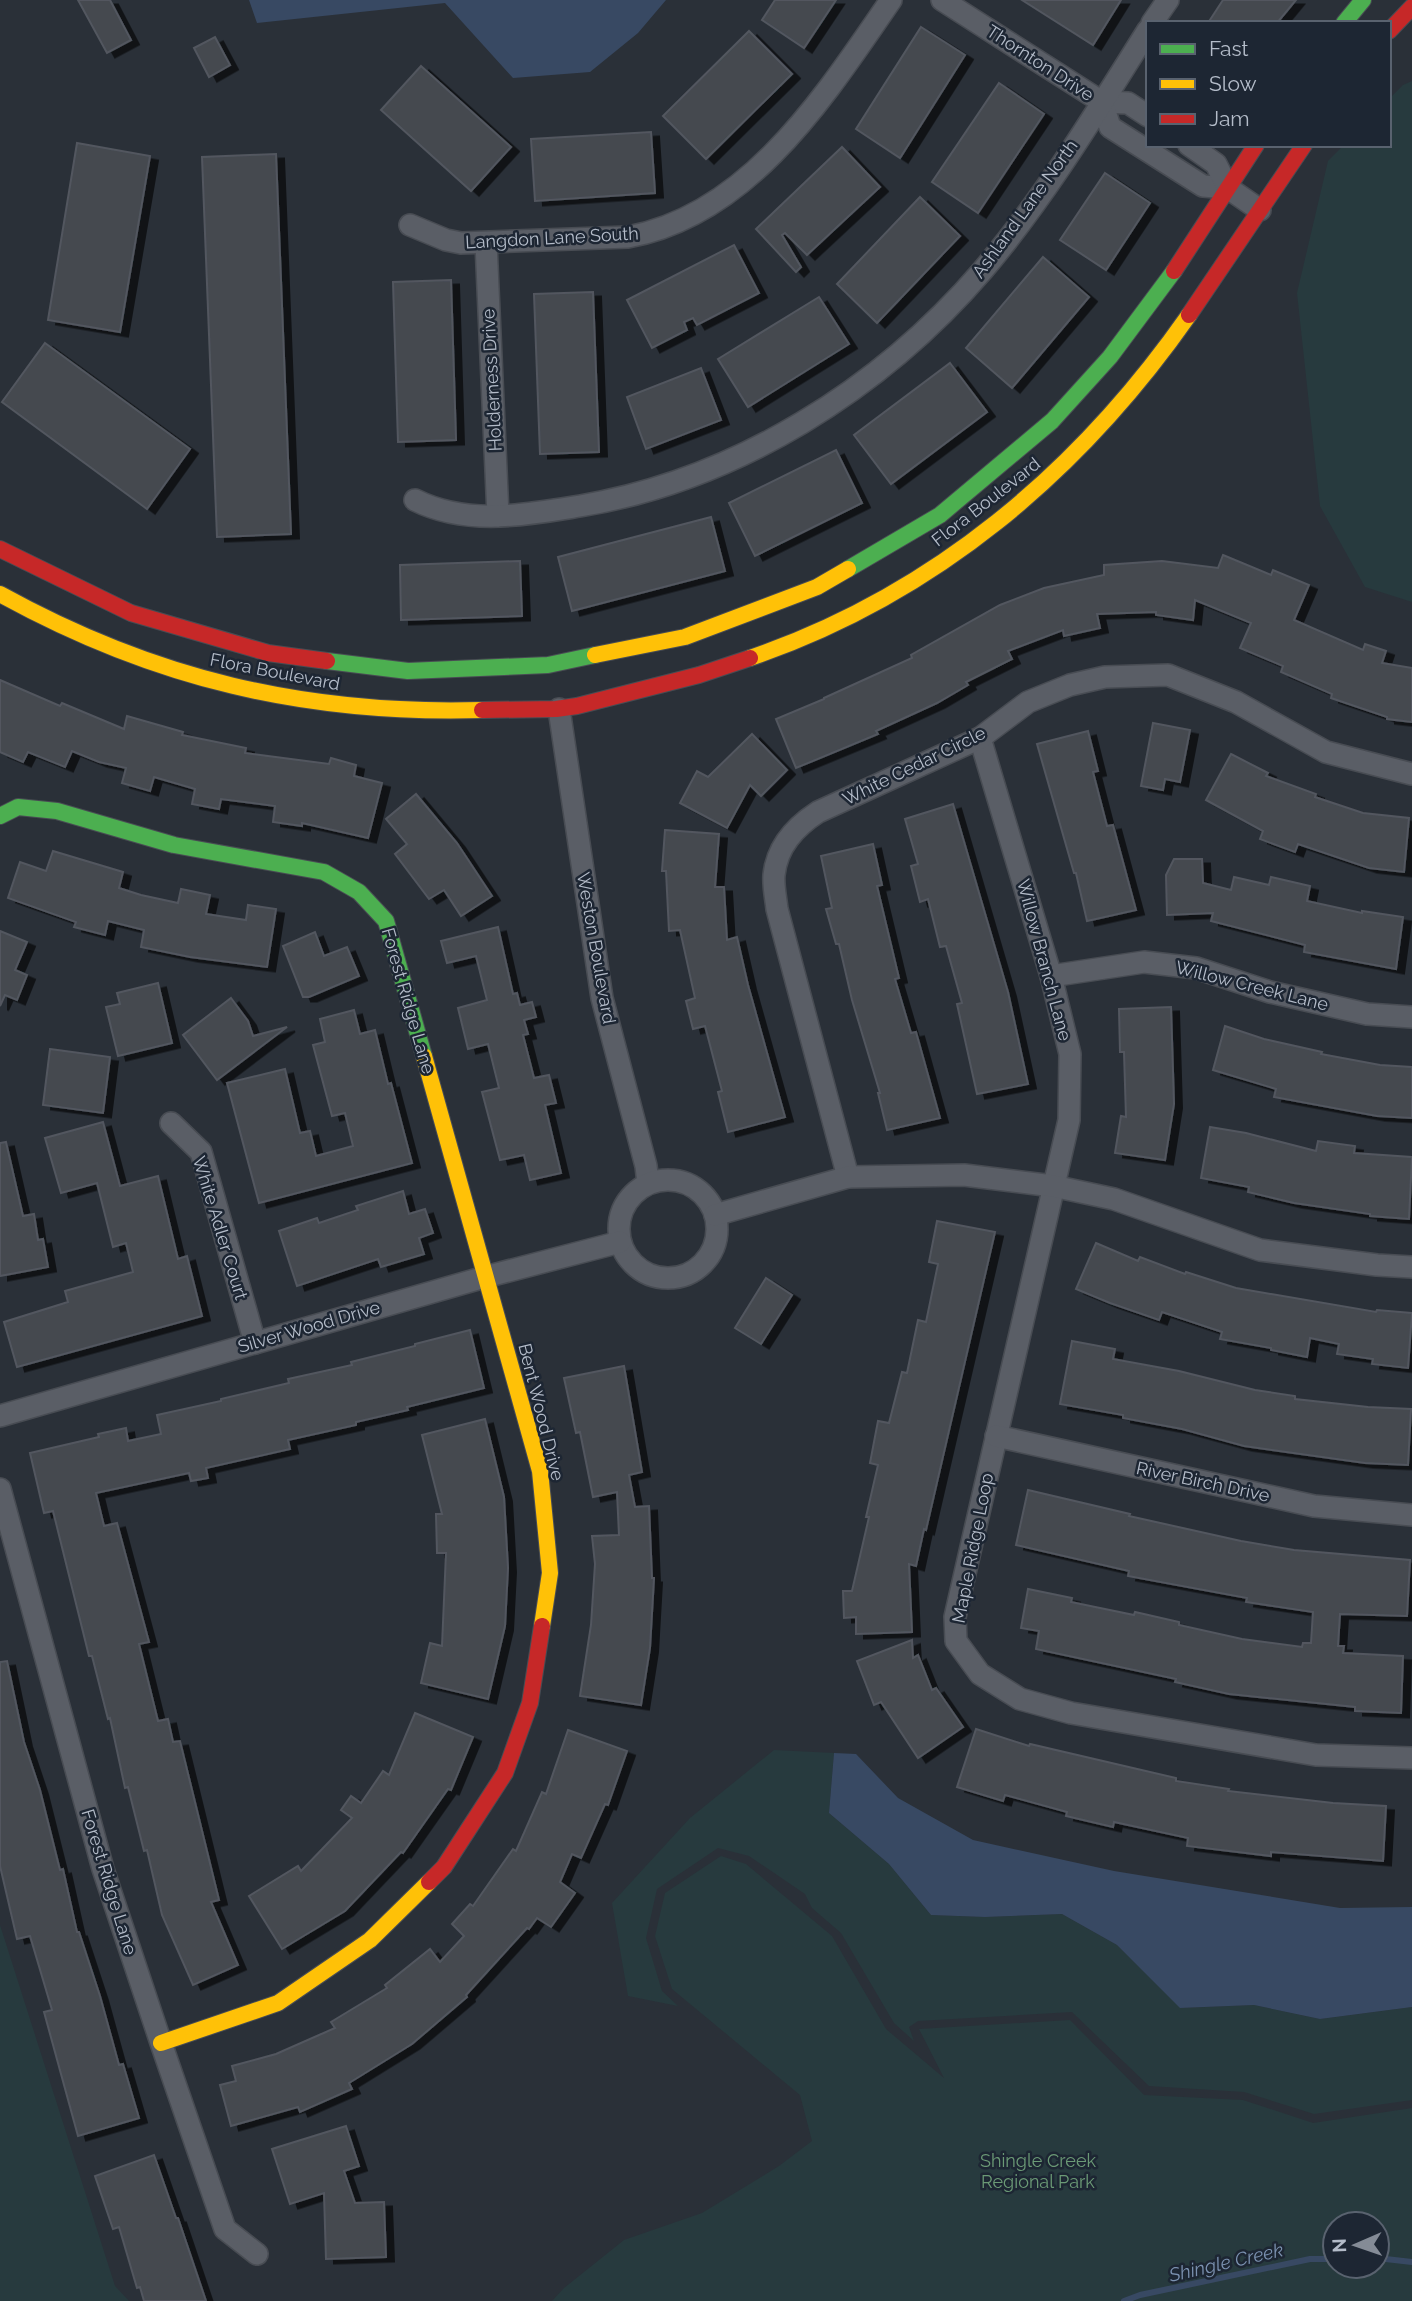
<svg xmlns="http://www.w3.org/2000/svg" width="1412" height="2301" viewBox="0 0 1412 2301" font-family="Raleway,sans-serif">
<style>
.green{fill:#273a3e;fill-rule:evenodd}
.water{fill:#384963}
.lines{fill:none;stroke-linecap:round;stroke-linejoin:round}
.stream{stroke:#384963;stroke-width:6}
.building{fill:#444950;stroke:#52575f;stroke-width:2;filter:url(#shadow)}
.street-casing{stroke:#484c53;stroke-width:24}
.fast-casing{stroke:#484c53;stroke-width:18}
.slow-casing{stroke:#484c53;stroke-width:18}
.jam-casing{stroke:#484c53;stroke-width:18}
.street{stroke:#5a5e66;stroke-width:21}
.fast{stroke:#4caf50;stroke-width:16}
.slow{stroke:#ffc107;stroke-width:16}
.jam{stroke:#c62828;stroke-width:16}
.labels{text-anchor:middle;stroke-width:5;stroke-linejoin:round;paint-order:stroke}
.street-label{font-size:18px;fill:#b4bcc9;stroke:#1d2633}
.park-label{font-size:18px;fill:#6b9a76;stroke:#1d2633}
.water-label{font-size:19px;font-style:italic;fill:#7c92b1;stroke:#1d2633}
</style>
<defs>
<filter id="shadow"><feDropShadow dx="8" dy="4.5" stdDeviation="0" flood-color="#0009"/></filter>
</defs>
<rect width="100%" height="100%" fill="#2a3038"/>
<g class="green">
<path d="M1412,81V602L1365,587L1320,506L1297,293L1328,161L1344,145H1389V99L1403,85Z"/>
<path d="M774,1750L834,1753L829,1813L889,1864L931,1915L985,1917L1062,1914L1117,1945L1181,2008L1254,2005L1320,2019L1412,2007V2100L1314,2114L1244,2092L1149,2086L1072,2012L918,2021L909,2027L914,2041L894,2023L841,1933L812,1908L805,1894L749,1856L718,1848L657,1889L646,1938L662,1991L678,2006L628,1996L612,1903L690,1818Z"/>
<path d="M721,1856L746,1864L832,1936L886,2029L944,2078L919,2029L1070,2020L1144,2095L1243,2100L1313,2123L1412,2108V2301H552L564,2288L624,2240L702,2213L779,2166L812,2141L800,2095L672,1989L655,1936L665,1893ZM1377,2224V2266H1335V2224Z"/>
<path d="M0,1925L115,2286L129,2301H0Z"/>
</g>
<g class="water">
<path d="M249,0H666L638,33L590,72L513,78L445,3L257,23Z"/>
<path d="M834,1753L856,1754L898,1798L973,1840L1114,1871L1340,1908L1412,1907V2007L1320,2019L1254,2005L1180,2008L1117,1945L1062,1914L985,1917L931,1915L889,1864L829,1813Z"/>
</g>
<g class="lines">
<g class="stream">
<path d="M1377,2258L1412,2262"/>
<path d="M1124,2301L1140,2295L1310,2259H1335"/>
</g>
</g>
<g class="building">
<path d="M78,0H110L131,40L107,53Z"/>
<path d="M775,0H836L804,48L762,20Z"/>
<path d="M1022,0H1121L1093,45Z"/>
<path d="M1223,0H1296L1277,23H1208Z"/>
<path d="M921,27L965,55L900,158L856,129Z"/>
<path d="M749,31L792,74L706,159L663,116Z"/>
<path d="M215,37L230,65L209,77L194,48Z"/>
<path d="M421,66L511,147L471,191L381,110Z"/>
<path d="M999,83L1044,114L978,213L932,182Z"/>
<path d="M651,132L655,193L535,201L531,139Z"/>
<path d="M77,143L150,156L120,332L48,320Z"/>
<path d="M842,147L880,187L807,255L785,233L782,235L801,267L796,272L756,229Z"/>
<path d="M276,154L291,534L217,537L202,157Z"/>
<path d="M1105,173L1150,203L1106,270L1060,240Z"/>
<path d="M920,197L960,236L877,323L837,284Z"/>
<path d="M734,245L759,293L697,325L693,318L684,322L687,330L652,348L627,300Z"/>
<path d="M1043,257L1089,297L1012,388L966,348Z"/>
<path d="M451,280L456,440L398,442L393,282Z"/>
<path d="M593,292L599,452L540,454L534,294Z"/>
<path d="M819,297L849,344L748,407L718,359Z"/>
<path d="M45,343L190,449L147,509L2,402Z"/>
<path d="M950,363L987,412L891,484L854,435Z"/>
<path d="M701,368L721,420L646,449L627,397Z"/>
<path d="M836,450L862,503L755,556L729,503Z"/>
<path d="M711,517L725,571L572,611L558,557Z"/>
<path d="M1223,555L1271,575L1273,570L1309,585L1294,620L1363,650L1365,644L1386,651L1382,663L1412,668V722L1387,719V717L1331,698L1332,694L1281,672L1283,666L1240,648L1251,623L1195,600L1193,620L1156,615V612L1097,614L1100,628L1064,636L1063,630L1008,651L1012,659L966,682L968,685L937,703L876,731L878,734L796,768L776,719L824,699V698L912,658L911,655L1000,605L1044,588L1104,575V565L1162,561L1218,568Z"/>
<path d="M520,561L522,616L401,620L400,565Z"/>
<path d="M0,680L60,706L62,703L124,729L127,716L183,732L182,735L246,748L245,753L329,764L331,758L356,765L354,776L382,783L368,838L302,823V826L273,822L275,806L221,799L219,809L192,804L195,789L154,777L150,791L122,783L126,768L99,762L72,751L65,767L28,752L23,762L0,752Z"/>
<path d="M1153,723L1190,730L1180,782L1165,779L1163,790L1141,786Z"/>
<path d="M1088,731L1098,771L1093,772L1107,826L1113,825L1136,910L1087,921L1076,873H1074L1037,744Z"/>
<path d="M752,734L787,770L761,796L750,785L727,828L680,803L697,771L708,777Z"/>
<path d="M1231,754L1268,773L1266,776L1316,794L1315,797L1363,813L1409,818L1404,872L1369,868L1298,844L1295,852L1260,839L1263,831L1206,800Z"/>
<path d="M416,794L457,843L492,896L461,916L444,890L429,899L395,854L407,844L386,819Z"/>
<path d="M953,804L1008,992L1028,1084L977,1094L957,1004L962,1003L946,946L940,947L928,899L920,902L911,866L918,864L905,819Z"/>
<path d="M665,830L719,834L715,887H724L727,940L737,937L748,985L785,1117L728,1132L718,1092L722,1091L705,1026L693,1029L686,1001L695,998L680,930L669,931L666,871H662Z"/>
<path d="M873,844L882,885L877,886L899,978L895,979L911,1033L916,1032L940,1118L887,1130L878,1093H880L852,1000L839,944H836L826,909L832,908L821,856Z"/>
<path d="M53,851L123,872L119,888L141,895L178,903L181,889L210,895L206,914L246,920L248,905L276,909L267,967L190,957L141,947L144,930L108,921L105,935L74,927L76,922L8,898L20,862L46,871Z"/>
<path d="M1174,859H1202L1203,883L1231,890L1234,877L1269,885L1271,877L1310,886L1307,901L1362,913V911L1403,917L1396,969L1304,952L1305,945L1211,921L1213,913L1167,915L1166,875Z"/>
<path d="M498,927L513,994L517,993L520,1005L532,1002L536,1017L524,1020L528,1034L523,1035L534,1078L549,1075L556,1103L545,1105L561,1173L530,1180L524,1155L500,1160L482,1092L499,1088L488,1044L468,1049L458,1008L487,1000L476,956L447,963L441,941Z"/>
<path d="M0,931L27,942L15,970L27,975L17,1000L5,995L0,1006Z"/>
<path d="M315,932L324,956L347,947L359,976L309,997H303L283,946Z"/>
<path d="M158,983L172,1043L118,1056L106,1007L120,1004L117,993Z"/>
<path d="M231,998L248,1021L253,1036L287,1027L217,1080L183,1035Z"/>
<path d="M1171,1007L1174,1104L1165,1160L1115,1153L1121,1116L1126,1117L1124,1052H1120L1119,1009Z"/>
<path d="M354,1010L360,1034L375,1030L388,1084L391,1083L412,1163L259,1203L227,1083L285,1069L300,1133L310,1131L316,1156L353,1146L345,1113L332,1116L313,1045L325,1042L320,1019Z"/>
<path d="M1225,1026L1264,1039L1322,1052L1321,1054L1380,1065L1412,1067V1118L1377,1116L1274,1097L1276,1089L1213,1070Z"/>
<path d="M50,1049L110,1057L103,1113L43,1105Z"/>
<path d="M103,1122L120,1186L158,1176L178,1259L187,1256L202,1316L17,1367L4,1322L68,1302L65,1291L133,1272L126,1243L113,1247L97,1183L61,1193L45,1138Z"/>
<path d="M1210,1127L1246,1133L1316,1151L1318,1141L1355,1146L1354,1153L1412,1157L1409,1219L1370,1216V1214L1294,1203L1248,1192L1249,1187L1201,1178Z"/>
<path d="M6,1142L23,1216L34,1214L38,1240L43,1239L48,1267L0,1276V1143Z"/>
<path d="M403,1191L409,1214L425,1209L433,1233L419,1238L424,1254L381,1267L378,1259L297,1286L279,1231L317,1218L319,1223L358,1210L356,1206Z"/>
<path d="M937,1221L995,1232L926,1530L924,1529L916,1566L909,1564L912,1632L856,1634V1617L844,1618L843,1591H852L869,1517H866L878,1465L870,1463L878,1421L889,1423L902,1372L907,1373L918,1320L926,1322L938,1264L929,1262Z"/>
<path d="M1096,1243L1138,1261L1140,1257L1185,1274L1186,1272L1236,1288L1376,1312L1377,1310L1412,1313L1408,1368L1372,1364L1373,1359L1337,1354L1339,1344L1310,1338L1307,1357L1271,1350V1348L1220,1339L1222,1332L1162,1312L1159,1320L1110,1303L1076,1289Z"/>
<path d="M766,1278L792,1295L761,1344L735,1328Z"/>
<path d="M470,1330L484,1388L407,1407L408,1410L356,1422V1425L288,1440L290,1449L206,1468L208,1478L191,1481L189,1473L96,1493L104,1526L117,1523L149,1642L139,1644L158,1721L168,1719L173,1742L180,1741L219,1900L211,1902L238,1965L193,1985L162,1915L147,1850L144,1851L128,1787L125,1788L110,1718L108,1719L92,1656H89L53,1511L44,1513L30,1453L99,1437L98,1434L126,1428L128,1441L161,1434L157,1415L221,1401V1399L289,1383L288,1379L352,1365L351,1362L415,1346V1344Z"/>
<path d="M1072,1341L1115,1349L1113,1359L1179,1371L1255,1390L1295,1396V1399L1368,1407L1411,1409L1408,1465L1365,1463L1244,1446L1182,1429L1123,1418V1415L1060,1404Z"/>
<path d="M624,1366L642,1472L629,1475L635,1507L649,1506L652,1578H654L650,1648L641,1705L580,1696L591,1625L595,1564L592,1536L619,1535L617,1492L593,1497L580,1432L576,1433L564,1378Z"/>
<path d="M485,1419L504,1497L508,1568L505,1626L488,1699L421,1683L430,1643L442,1646L446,1553H437L436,1514H442L422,1435Z"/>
<path d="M1028,1490L1130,1514L1129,1516L1241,1541L1294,1550L1410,1560L1407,1616L1340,1614L1338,1646H1344L1343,1653L1403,1656L1401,1713L1355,1711V1707L1229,1694L1175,1682L1176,1679L1036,1649L1039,1631L1021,1628L1028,1589L1072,1598L1071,1602L1134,1615L1135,1612L1179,1622V1625L1242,1639L1302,1647L1303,1643H1311L1313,1612L1246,1602L1247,1598L1128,1576L1129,1571L1016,1545Z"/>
<path d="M912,1640L913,1658L918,1655L932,1690L936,1688L963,1727L918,1758L881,1702L874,1705L857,1661Z"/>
<path d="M7,1661L24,1742L40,1790L60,1870L63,1869L77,1932H79L100,1996L119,2065L123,2064L139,2118L78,2136L44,2012L52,2010L30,1936L17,1939L0,1866V1662Z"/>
<path d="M415,1713L473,1737L451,1790L448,1789L403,1853L401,1852L345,1911L282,1949L249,1896L298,1866L301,1871L352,1818L341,1810L351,1796L361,1803L383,1771L389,1775Z"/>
<path d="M976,1729L1029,1746L1030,1744L1176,1778V1781L1229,1789L1228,1791L1333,1803L1386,1806L1383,1861L1271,1852V1856L1187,1846L1188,1838L1114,1822L1113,1827L1066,1816L1067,1812L1005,1795L1003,1801L957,1787Z"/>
<path d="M568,1730L627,1751L608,1805L605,1804L581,1858L572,1854L560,1882L575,1893L551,1927L537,1918L529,1929L527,1928L466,1995L467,1997L412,2044L349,2083L352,2089L300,2112L298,2107L231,2126L220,2085L236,2081L232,2066L276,2054L335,2028L331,2022L387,1988L385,1985L430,1949L440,1962L464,1936L452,1924L470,1904L473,1906L513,1849L516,1851L542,1792L546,1794Z"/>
<path d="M346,2126L359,2166L344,2171L355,2203L384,2202L386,2257L326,2259L324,2193L290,2204L272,2149Z"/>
<path d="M154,2155L176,2218H178L206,2301H144L140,2287L137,2288L119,2227L113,2229L95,2176Z"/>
</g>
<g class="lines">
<g class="street-casing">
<g id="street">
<path d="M942,0L1102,102L1128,103L1148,116"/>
<path d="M1152,23L1168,0"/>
<path d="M1102,102L1110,127L1203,186L1228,188"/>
<path d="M1189,145L1216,164L1228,188L1260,210"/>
<path d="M410,225L446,240L461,243L628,237C750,215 826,94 891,0"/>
<path d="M486,243L498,516"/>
<path d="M415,500C467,526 524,515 580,506C736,480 881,389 983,270C1045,197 1097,111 1148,30"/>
<path d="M559,709L602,998L646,1166L648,1183"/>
<path d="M980,738L1051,976L1070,1054L1069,1120L955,1617L956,1641L980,1674L1020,1699L1071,1713L1316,1755L1412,1758"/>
<path d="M1051,976L1144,962L1196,968L1270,992L1367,1014L1412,1017"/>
<path d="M171,1123L201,1152L255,1343"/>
<path d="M848,1177L777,909C776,899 773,886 774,875C777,846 795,827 818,812L980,738L1028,702L1070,685L1105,677L1168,675L1236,702L1326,752L1412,774"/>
<circle cx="668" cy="1229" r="49"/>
<path d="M715,1215L848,1177L964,1175L1053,1186L1114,1199L1260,1250L1377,1265L1412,1267"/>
<path d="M0,1416L485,1277L620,1242"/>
<path d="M996,1436L1314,1506L1412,1515"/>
<path d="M0,1489L103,1869L161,2043L225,2229L257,2254"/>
</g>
</g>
<g class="fast-casing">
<g id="fast">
<path d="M1344,23L1363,0"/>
<path d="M848,569L940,515L1052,421L1110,357L1174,271"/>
<path d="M327,661L408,671L548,665L595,655"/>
<path d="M0,816L18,807L57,811L174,845L324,872L359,892L386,921L424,1056"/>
</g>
</g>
<g class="slow-casing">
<g id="slow">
<path d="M0,594C154,679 306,715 482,710"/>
<path d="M595,655L685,637L817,587L848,569"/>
<path d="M750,658C934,595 1079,472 1189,315"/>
<path d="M424,1056L540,1471L550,1573L542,1626"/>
<path d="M161,2043L278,2003L370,1940L429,1882"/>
</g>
</g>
<g class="jam-casing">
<g id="jam">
<path d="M1389,31L1412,7"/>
<path d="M1174,271L1256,145"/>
<path d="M1189,315L1304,145"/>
<path d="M0,549L131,613L268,653L327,661"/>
<path d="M482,710L556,709L577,706L699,675L750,658"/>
<path d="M429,1882L444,1867L505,1773L530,1703L542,1626"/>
</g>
</g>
<use href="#street" class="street"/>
<use href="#fast" class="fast"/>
<use href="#slow" class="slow"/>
<use href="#jam" class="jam"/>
</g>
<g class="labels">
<g class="street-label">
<text transform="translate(1040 63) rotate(33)" y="6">Thornton Drive</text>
<text transform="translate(1025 209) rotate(-54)" y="6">Ashland Lane North</text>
<text transform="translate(552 238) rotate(-3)" y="6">Langdon Lane South</text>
<text transform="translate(492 380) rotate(-93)" y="6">Holderness Drive</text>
<text transform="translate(986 502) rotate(-38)" y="6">Flora Boulevard</text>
<text transform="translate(275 672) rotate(11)" y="6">Flora Boulevard</text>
<text transform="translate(914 766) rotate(-26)" y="6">White Cedar Circle</text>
<text transform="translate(596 948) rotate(80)" y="6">Weston Boulevard</text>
<text transform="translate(1044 960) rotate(75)" y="6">Willow Branch Lane</text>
<text transform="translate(1252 986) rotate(14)" y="6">Willow Creek Lane</text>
<text transform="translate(408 1001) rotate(74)" y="6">Forest Ridge Lane</text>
<text transform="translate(220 1228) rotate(73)" y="6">White Adler Court</text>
<text transform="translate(309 1327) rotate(-16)" y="6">Silver Wood Drive</text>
<text transform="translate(541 1412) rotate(76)" y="6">Bent Wood Drive</text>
<text transform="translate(1203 1482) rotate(12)" y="6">River Birch Drive</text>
<text transform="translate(973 1548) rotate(-79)" y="6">Maple Ridge Loop</text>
<text transform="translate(109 1882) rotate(73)" y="6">Forest Ridge Lane</text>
</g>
<g class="park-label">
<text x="1038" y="2167">Shingle Creek<tspan x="1038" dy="21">Regional Park</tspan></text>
</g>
<g class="water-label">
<text transform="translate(1226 2262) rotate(-13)" y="7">Shingle Creek</text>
</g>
</g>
<rect x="1146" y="21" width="245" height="126" fill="#1d2633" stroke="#59626f" stroke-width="2"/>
<rect x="1160" y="44" width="35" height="10" fill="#4caf50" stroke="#59626f" stroke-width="2"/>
<text x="1209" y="56" font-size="21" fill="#b4bcc9">Fast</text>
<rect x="1160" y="79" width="35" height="10" fill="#ffc107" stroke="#59626f" stroke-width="2"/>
<text x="1209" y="91" font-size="21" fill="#b4bcc9">Slow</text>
<rect x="1160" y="114" width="35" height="10" fill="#c62828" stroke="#59626f" stroke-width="2"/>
<text x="1209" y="126" font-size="21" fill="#b4bcc9">Jam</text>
<g transform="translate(1356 2245) rotate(268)"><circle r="33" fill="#1d2633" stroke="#59626f" stroke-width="2"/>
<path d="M0-5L12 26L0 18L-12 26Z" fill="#848b96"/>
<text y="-10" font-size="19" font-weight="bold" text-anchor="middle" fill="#b4bcc9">N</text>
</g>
</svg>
